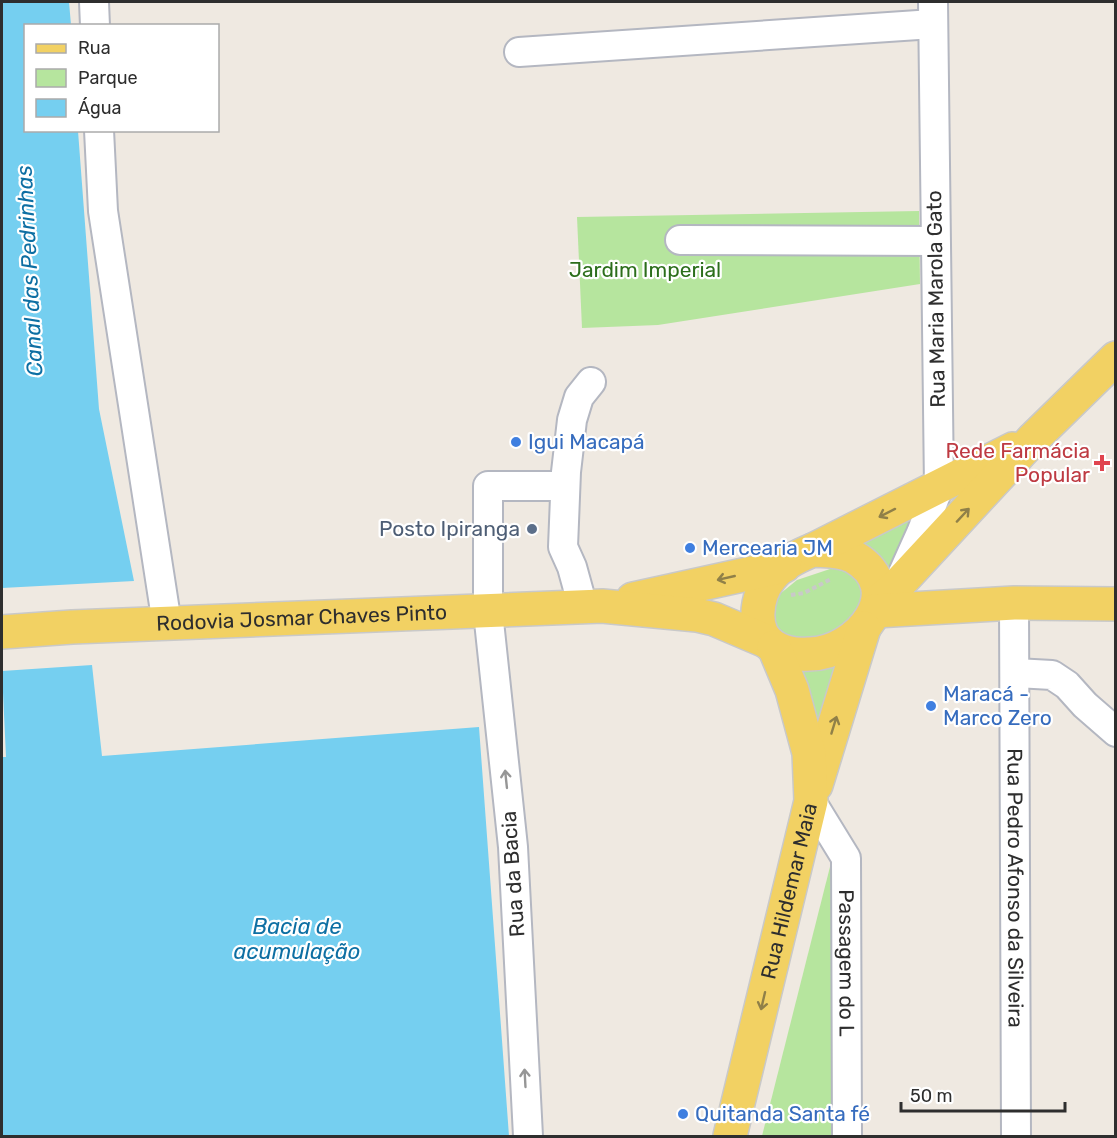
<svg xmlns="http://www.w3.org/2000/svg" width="1117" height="1138" viewBox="0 0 1117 1138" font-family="Rubik,sans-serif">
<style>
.green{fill:#b6e59e}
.water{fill:#75cff0}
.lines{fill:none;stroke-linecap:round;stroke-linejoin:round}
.minor-casing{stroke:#b4b7c1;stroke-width:32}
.major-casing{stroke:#c9c9c9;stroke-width:36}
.path{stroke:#c9c9c9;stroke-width:4;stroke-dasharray:4.5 3;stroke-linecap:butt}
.minor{stroke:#fff;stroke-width:28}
.major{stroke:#f2d163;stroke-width:33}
.oneway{stroke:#908048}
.oneway2{stroke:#969696}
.shop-dot{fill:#3f7fe0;stroke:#fff;stroke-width:2}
.health-dot{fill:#e0444e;stroke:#fff;stroke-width:2}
.service-dot{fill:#5c6f8a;stroke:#fff;stroke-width:2}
.labels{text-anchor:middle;stroke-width:4.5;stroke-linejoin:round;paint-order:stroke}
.park-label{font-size:21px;fill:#2c6e1b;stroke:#fff}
.street-label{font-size:21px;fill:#2e2e2e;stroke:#fff}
.shop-label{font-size:21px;fill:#366cbe;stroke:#fff;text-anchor:start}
.health-label{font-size:21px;fill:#be3a42;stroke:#fff;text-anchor:end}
.service-label{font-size:21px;fill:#4e5e75;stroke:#fff;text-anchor:end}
.water-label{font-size:22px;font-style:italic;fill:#0d6fa3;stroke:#fff}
</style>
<rect width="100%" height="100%" fill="#efe9e1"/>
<g class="green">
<path d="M919,211L920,284L658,325L582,328L577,217Z"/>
<path d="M927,504L893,578L859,550L860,534Z"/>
<path d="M833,568L855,575C860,583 864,592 862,602C859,616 834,635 821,638C810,639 798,639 787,639L770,622L775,598L797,580Z"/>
<path d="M847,655L823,741L792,666Z"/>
<path d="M835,847L834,1136H762Z"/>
</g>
<g class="water">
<path d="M2,2H69L71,25L26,26V130L78,131L99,409L134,581L2,588Z"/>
<path d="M92,665L102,756L479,727L509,1136H2V757H6L2,671Z"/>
</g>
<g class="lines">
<g class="minor-casing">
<g id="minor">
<path d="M94,2L95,26"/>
<path d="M519,52L933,24"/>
<path d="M99,130L103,211L167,624"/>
<path d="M680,240L934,241"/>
<path d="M903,573L921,533L939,487L933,2"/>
<path id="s1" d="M1014,603L1016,1136"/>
<path d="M583,607L572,567L563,547L566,472L572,420L579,397L591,382"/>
<path d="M1015,673L1052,675L1067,685L1085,705L1116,732"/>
<path id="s2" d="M811,801L846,858L847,1136"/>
<path d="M528,1136L513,847L488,612V486H565"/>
</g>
</g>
<g class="major-casing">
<g id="major">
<path d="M813,550C827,551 842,550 854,557C910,590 858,654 809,654C798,655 784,653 774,647C750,633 756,595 771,577C781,564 798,556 813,550Z"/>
<path d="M813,550L1013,449"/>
<path d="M633,599L784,566"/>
<path d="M878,602L895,588L1033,439L1116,358"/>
<path d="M875,611L1014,603L1116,604"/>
<path id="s3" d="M2,632L72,627L602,606L697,615L714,619L768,642"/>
<path d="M816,785L864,628"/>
<path id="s4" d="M730,1136L811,801L809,753L792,690L774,647"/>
</g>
</g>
<path class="path" d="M791,595L804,593L831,579"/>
<use href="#minor" class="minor"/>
<use href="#major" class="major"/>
</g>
<defs><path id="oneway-shaft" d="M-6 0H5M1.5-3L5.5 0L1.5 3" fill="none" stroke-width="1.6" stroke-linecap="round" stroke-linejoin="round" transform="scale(1.5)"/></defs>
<g class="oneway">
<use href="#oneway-shaft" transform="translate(887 513) rotate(153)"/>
<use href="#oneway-shaft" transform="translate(963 515) rotate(-47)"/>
<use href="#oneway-shaft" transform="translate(726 578) rotate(167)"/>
<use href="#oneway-shaft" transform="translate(834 725) rotate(-73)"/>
<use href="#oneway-shaft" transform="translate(763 1001) rotate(103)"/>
</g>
<g class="oneway2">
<use href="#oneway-shaft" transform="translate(506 779) rotate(-96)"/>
<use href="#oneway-shaft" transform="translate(525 1078) rotate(-93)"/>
</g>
<g class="shop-dot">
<circle cx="516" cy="442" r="6"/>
<circle cx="690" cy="548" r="6"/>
<circle cx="931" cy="706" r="6"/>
<circle cx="683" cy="1114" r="6"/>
</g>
<path class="health-dot" d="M1099 454h6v6h6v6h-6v6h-6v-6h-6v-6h6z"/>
<circle class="service-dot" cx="532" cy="529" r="6"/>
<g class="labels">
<g class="park-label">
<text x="645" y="277">Jardim Imperial</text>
</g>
<g class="street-label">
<text transform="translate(936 299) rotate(-91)" y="7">Rua Maria Marola Gato</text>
<text dy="7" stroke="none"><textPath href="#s3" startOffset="300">Rodovia Josmar Chaves Pinto</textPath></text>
<text transform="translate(513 874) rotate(-94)" y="7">Rua da Bacia</text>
<text dy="7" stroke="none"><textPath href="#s1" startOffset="285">Rua Pedro Afonso da Silveira</textPath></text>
<text dy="7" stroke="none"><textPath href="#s4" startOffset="252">Rua Hildemar Maia</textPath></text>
<text dy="7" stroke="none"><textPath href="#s2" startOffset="172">Passagem do L</textPath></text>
</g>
<g class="shop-label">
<text x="528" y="449">Igui Macapá</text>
<text x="702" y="555">Mercearia JM</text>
<text x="943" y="701">Maracá -<tspan x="943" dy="24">Marco Zero</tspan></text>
<text x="695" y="1121">Quitanda Santa fé</text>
</g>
<g class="health-label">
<text x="1090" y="458">Rede Farmácia<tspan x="1090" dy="24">Popular</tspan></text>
</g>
<g class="service-label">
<text x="520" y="536">Posto Ipiranga</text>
</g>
<g class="water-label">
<text transform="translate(29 271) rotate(-93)" y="8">Canal das Pedrinhas</text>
<text x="297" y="934">Bacia de<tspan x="297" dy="25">acumulação</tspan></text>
</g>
</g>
<rect width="1117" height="1138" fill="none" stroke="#2e2e2e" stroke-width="6"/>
<rect x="24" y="24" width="195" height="108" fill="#ffffff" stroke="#ababab" stroke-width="1.5"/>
<rect x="36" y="44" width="30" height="9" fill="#f2d163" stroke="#ababab" stroke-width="1.5"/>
<text x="78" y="54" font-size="18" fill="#2e2e2e">Rua</text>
<rect x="36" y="69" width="30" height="18" fill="#b6e59e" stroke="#ababab" stroke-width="1.5"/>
<text x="78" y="84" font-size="18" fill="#2e2e2e">Parque</text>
<rect x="36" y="99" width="30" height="18" fill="#75cff0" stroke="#ababab" stroke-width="1.5"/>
<text x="78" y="114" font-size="18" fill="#2e2e2e">Água</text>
<path d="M901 1102v9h164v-9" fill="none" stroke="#2e2e2e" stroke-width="3"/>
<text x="910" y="1102" font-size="18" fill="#2e2e2e" stroke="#ffffff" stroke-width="4.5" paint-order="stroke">50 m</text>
</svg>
